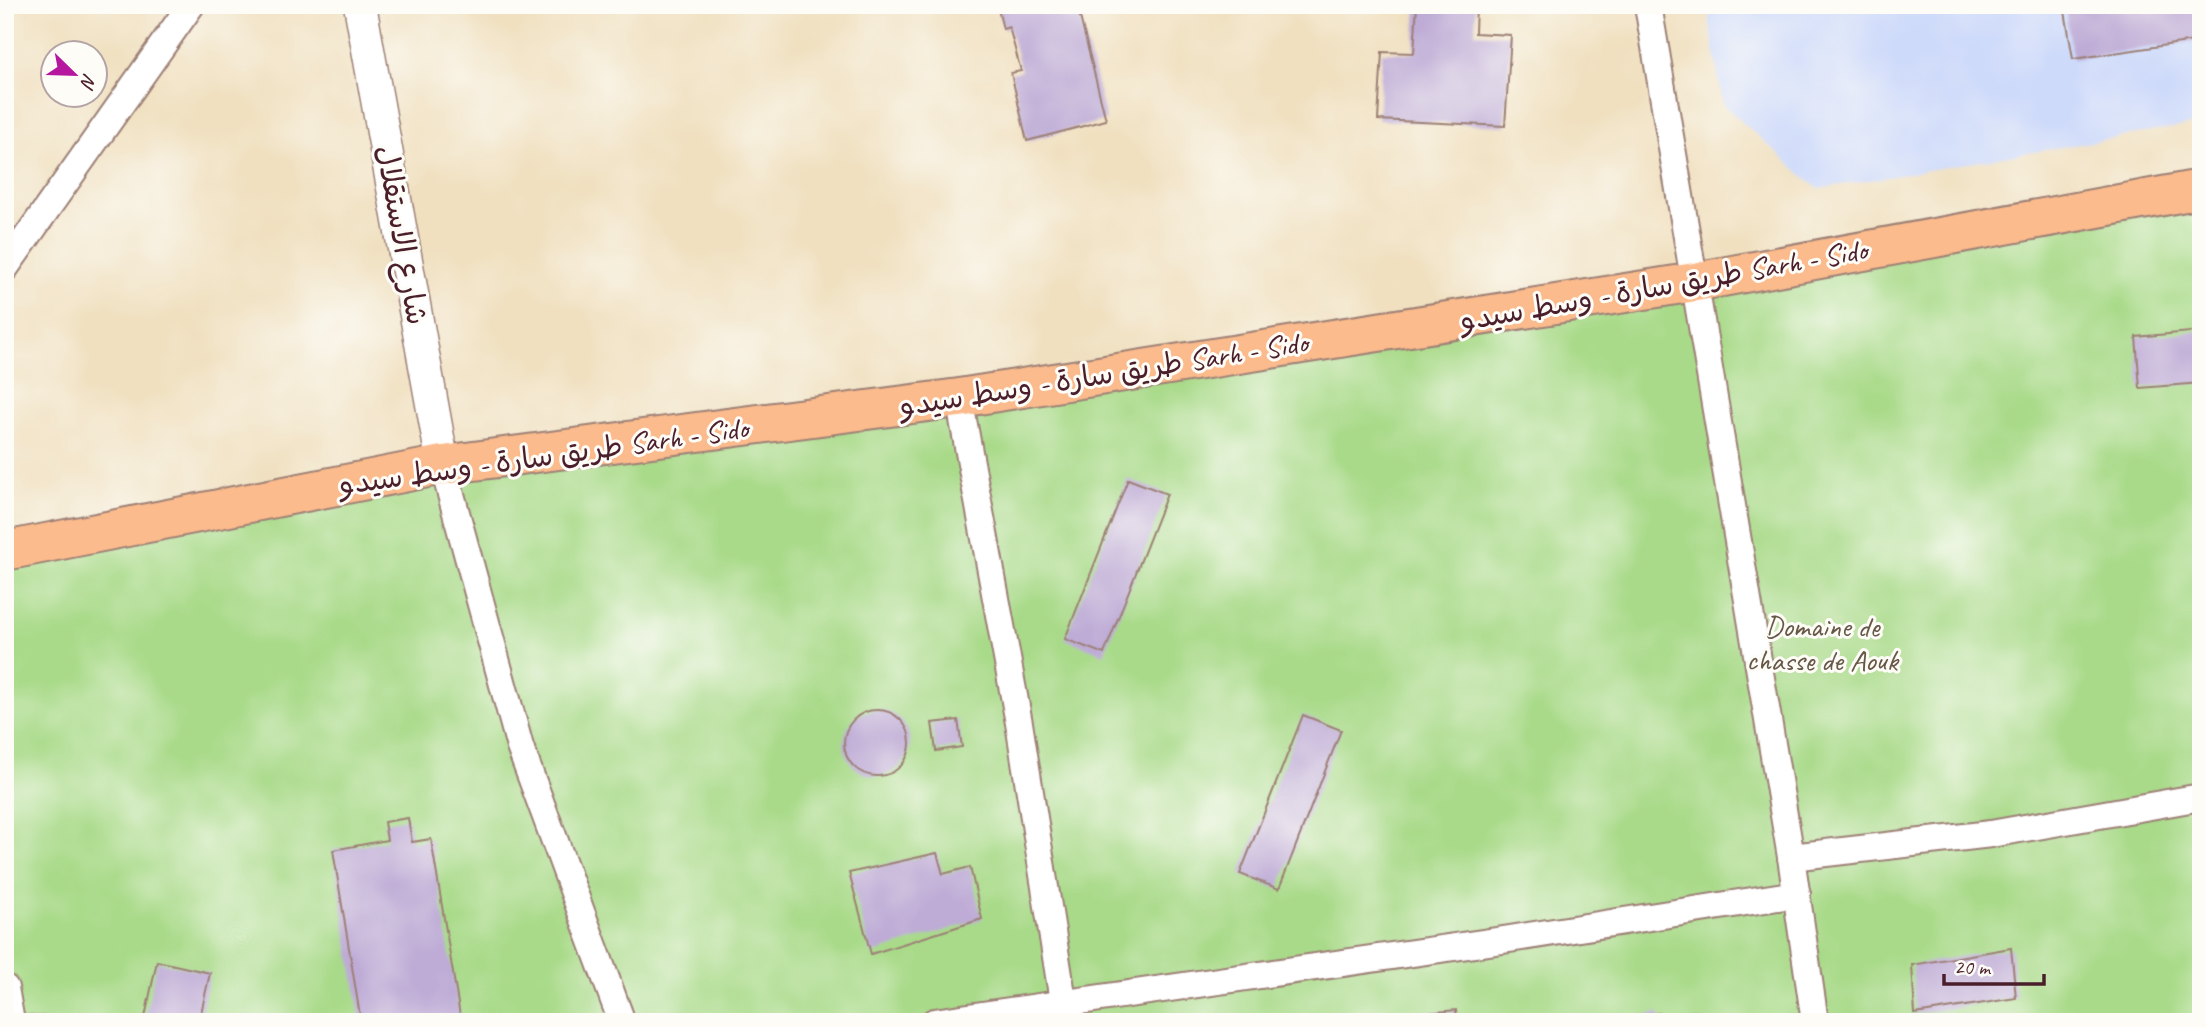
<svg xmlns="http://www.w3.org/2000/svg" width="2206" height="1027" viewBox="0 0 2206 1027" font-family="Caveat,'Playpen Sans Arabic',sans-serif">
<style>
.built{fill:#cedafa}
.green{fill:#a9da89;stroke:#7a7c5a;stroke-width:2}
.building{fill:#beabd6}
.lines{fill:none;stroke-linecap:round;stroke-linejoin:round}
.minor-casing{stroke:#9d8076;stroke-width:30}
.tertiary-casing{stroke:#9d8076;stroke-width:35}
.primary-casing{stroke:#9d8076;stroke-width:42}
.minor{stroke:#fff;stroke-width:26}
.tertiary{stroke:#fff;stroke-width:32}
.primary{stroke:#fbbb8c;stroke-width:38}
.labels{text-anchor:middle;stroke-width:6;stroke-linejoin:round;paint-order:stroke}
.street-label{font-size:30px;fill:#4a1f2b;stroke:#fdfcf7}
.park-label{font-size:30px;fill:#665747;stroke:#fdfcf7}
</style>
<rect width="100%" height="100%" fill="#fdfcf7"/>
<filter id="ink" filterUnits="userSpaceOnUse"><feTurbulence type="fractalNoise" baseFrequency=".0143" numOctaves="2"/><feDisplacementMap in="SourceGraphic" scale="14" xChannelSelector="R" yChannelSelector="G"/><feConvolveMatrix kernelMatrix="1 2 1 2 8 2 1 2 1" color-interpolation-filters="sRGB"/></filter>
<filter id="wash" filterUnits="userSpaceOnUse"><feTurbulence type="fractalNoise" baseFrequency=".00686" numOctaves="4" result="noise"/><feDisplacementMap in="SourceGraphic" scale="28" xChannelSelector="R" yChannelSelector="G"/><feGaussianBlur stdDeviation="1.57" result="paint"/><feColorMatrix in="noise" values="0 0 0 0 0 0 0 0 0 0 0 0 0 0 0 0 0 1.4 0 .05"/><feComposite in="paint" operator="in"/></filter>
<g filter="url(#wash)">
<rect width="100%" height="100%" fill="#f0e0c0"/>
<path class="built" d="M1707,5H2201V123L1818,189L1723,105Z"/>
<path class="green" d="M2201,189V1022H5V551Z"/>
<g id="blocks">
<g class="building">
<path d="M997,5H1077L1106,120L1027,141L1011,73L1021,71L1009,27L1003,29Z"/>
<path d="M1417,5H1476L1475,33L1511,35L1505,126L1378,120L1382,52L1414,53Z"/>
<path d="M2101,5H2201V40L2073,59L2065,11Z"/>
<path d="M2201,331V383L2140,388L2136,337Z"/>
<path d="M1128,479L1167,494L1104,654L1065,639Z"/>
<circle cx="877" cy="743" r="33"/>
<path d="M1303,715L1341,730L1279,889L1240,874Z"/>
<path d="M958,720L962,747L936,751L932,723Z"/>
<path d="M408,818L412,842L431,839L461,1022H361L333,850L387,840L384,822Z"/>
<path d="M937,853L943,874L970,867L982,919L871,954L849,873Z"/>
<path d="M2011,948L2016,998L1915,1014L1912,965Z"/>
<path d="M157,961L210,973L199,1022H144Z"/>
<path d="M1456,1010L1457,1022H1430L1428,1013Z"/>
<path d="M1659,1013L1661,1022H1616L1615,1020Z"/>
</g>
</g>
</g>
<g filter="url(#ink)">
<use href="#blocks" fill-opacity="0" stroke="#9d8076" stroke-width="2"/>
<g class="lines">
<g class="minor-casing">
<g id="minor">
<path d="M1648,5L1791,857L1815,1022"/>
<path d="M5,268L191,5"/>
<path d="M959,398L1019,723L1066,1020"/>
<path d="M443,465L520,747L622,1022"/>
<path d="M1791,857L1991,834L2201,797"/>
<path d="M5,988L11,1022"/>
<path d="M934,1022L1503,940L1797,894"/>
</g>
</g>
<g class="tertiary-casing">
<path id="tertiary" d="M360,5L443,465"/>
</g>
<g class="primary-casing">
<path id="primary" d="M5,551L443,465L959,398L1695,282L2201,189"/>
</g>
<use href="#minor" class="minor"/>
<use href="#tertiary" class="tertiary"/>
<use href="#primary" class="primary"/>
</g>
</g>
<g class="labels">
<g class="street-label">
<text transform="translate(402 235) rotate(80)" y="10">شارع الاستقلال</text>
<text transform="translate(1663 285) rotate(-10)" y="10">طريق سارة - وسط سيدو Sarh - Sido</text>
<text transform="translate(1103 374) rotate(-9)" y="10">طريق سارة - وسط سيدو Sarh - Sido</text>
<text transform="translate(543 456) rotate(-8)" y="10">طريق سارة - وسط سيدو Sarh - Sido</text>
</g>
<g class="park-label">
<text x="1822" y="636">Domaine de<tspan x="1822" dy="34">chasse de Aouk</tspan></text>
</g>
</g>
<rect width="2206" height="1027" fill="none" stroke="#fdfcf7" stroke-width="28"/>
<g transform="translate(74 74) rotate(113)"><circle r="33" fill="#fdfcf7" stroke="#b5a4a5" stroke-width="2"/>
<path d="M0-5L12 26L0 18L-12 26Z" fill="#b5179e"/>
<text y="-10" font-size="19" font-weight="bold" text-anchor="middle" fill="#4a1f2b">N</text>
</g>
<path d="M1944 974v10h100v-10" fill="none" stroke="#4a1f2b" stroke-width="3.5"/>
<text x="1954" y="974" font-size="21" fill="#4a1f2b" stroke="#fdfcf7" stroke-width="5" paint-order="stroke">20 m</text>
</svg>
